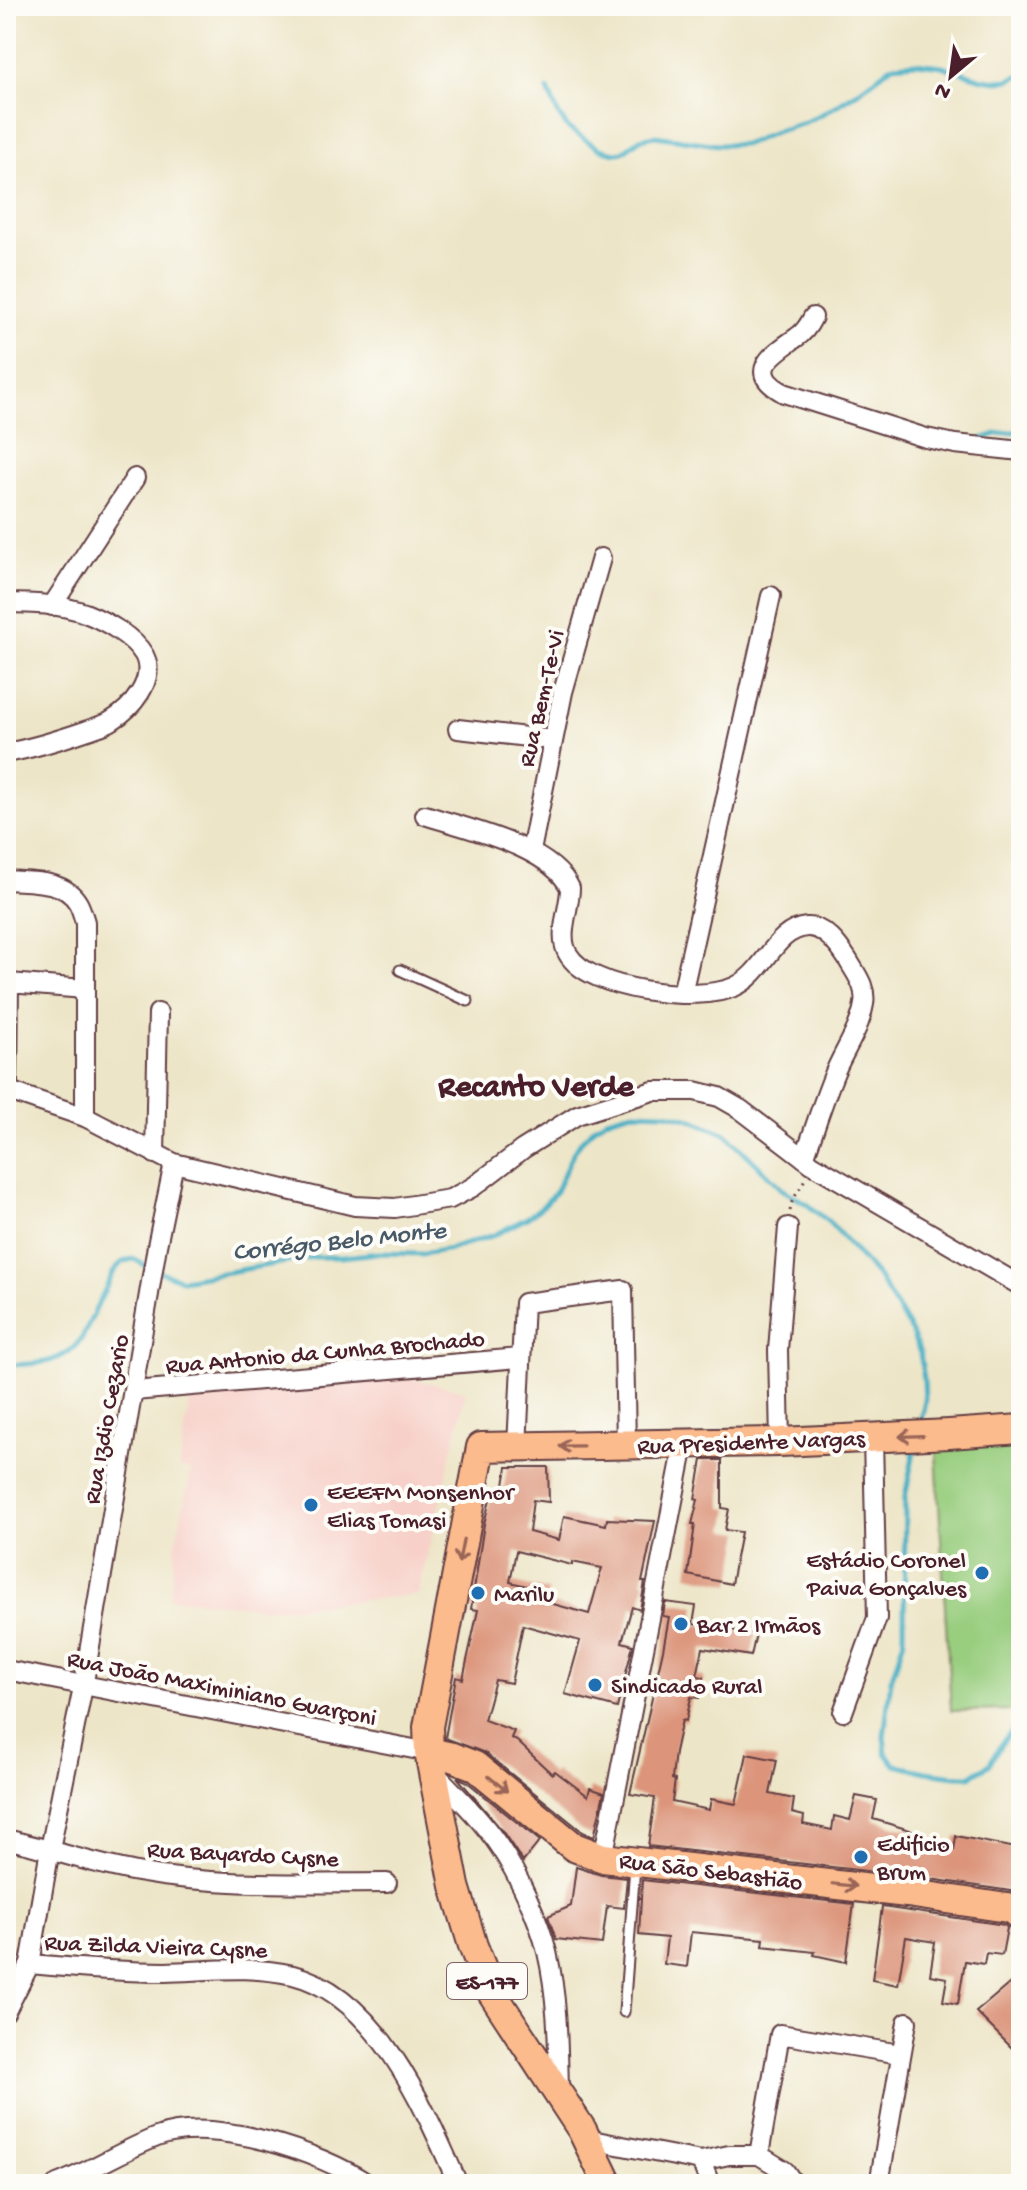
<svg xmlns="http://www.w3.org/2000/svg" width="1027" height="2190" viewBox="0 0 1027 2190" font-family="'Gochi Hand',sans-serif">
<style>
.built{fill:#f7d1c9}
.green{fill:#99ce7f;stroke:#727655;stroke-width:2}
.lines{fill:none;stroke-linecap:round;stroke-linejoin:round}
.stream{stroke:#45afc4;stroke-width:5}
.building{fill:#dc947a;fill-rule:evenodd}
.lane-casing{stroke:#623d42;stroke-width:13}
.street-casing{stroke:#623d42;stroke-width:22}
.primary-casing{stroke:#623d42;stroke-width:32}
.path{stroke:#623d42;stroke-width:3;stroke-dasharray:2 6;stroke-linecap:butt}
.lane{stroke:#fff;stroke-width:9}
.street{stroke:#fff;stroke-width:18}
.primary{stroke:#fbbb8d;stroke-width:28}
.oneway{stroke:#9a6557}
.poi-dot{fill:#1f6fb2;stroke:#fdfcf7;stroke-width:3}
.labels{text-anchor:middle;stroke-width:8;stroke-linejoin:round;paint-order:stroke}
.shield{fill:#fdfcf7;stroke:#806168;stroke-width:2}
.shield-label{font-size:22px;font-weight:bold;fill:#4a1f2b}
.street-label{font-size:24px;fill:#4a1f2b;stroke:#fdfcf7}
.poi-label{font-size:24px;fill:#4a1f2b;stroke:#fdfcf7;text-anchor:start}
.water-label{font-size:26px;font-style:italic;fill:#485968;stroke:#fdfcf7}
.district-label{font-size:32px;font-weight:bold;fill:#4a1f2b;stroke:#fdfcf7}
</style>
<rect width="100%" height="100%" fill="#fdfcf7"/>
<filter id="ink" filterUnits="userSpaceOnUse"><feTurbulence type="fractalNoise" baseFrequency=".0125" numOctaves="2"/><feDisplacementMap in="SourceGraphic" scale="16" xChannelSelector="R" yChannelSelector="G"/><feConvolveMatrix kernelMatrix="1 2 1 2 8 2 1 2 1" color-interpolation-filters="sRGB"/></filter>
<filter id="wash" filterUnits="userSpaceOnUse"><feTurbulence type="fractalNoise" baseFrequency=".006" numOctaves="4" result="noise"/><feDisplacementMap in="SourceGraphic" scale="32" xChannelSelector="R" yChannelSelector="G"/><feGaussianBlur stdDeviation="1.8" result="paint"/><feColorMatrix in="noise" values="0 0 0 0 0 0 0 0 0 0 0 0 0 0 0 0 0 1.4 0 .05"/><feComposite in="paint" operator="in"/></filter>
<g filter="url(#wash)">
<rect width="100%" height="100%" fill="#ede5c7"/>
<path class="built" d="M377,1371L466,1391L418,1595L274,1609L170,1598L176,1541L191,1470L179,1468L191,1389Z"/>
<path class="green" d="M1021,1433V1710L951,1711L935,1435Z"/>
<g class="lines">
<g class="stream">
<path d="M548,90L558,114L568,128L600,149L615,153L623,152L640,139L655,136L718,145L746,144L777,131L801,124L824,113L855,94L893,65L916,63L942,66L982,79L998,81L1009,80L1021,75"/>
<path d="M979,440L996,434L1021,431"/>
<path d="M6,1365C36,1364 63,1365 82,1338L113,1273C119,1264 123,1260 134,1259L150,1268L182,1280L315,1257H342L378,1253L421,1254L451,1249L494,1235L527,1218L543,1206L556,1191L572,1155L582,1140L595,1127L607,1119L632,1112L666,1113L688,1118L726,1134L782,1189L807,1204L831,1224L879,1278L912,1333L920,1353L924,1380L925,1400L920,1425"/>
<path d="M915,1446L905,1497L904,1640L891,1680L884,1737L886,1753L895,1765L926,1772L956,1776H970L989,1765L1001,1744L1013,1730L1021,1725"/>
</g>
</g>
<g id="blocks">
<g class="building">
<path d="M702,1460H722V1508L729,1509L725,1530L741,1532L731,1584L688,1575L695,1524H692L698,1500L695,1499Z"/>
<path d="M507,1467H548L549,1502L533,1500L529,1532L559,1540L564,1516L606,1525L607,1519L655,1521L642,1582H645L640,1610L632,1607L622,1642L633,1645L617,1708L565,1694L580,1641L523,1625L511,1683L495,1680L484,1720L514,1731L511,1738L517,1741L552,1774L555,1771L588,1796L590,1788L604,1793L594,1837L583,1832L485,1753L445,1738L456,1677L463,1679L478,1610L471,1609L484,1524L491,1495L502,1497ZM516,1551L572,1565V1562L602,1568L589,1614L546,1602L548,1591L510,1582Z"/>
<path d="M665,1602L696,1606L693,1624L756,1634L751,1656L703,1648L697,1676L704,1677L699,1698L691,1697L686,1721L682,1720L675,1752L672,1779L675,1780L672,1802L709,1810L711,1799L736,1804L747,1754L777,1760L770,1794L794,1799L792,1813L804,1816L803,1824L832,1830L834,1816L850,1820L856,1796L877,1800L873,1819L913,1831L912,1839L954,1850L956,1836L1021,1849V1895L1017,1892L910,1876L648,1846L655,1798L630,1794L663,1650L669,1617L663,1616Z"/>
<path d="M457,1777L466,1781L540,1841L523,1862L501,1829Z"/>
<path d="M576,1867L601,1875L627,1878L624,1908L607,1906L602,1944L556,1939L548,1916L571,1906Z"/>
<path d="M642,1880L854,1904L846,1962L814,1955L815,1952L763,1946L764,1939L691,1932L687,1967L664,1964L667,1938L639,1935Z"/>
<path d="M882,1907L1005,1925L1007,1928L1002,1955L986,1953L984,1964L965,1961L958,2004L943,2001L947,1978L930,1975L935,1942L906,1937L898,1985L872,1980Z"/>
<path d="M1021,1974V2057L976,2012Z"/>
</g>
</g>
</g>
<g filter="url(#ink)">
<use href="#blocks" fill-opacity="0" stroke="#623d42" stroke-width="2"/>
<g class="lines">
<g class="lane-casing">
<g id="lane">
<path d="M400,970L468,1001"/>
<path d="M624,2012L635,1866"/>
</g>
</g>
<g class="street-casing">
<g id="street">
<path d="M813,317C809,325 805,332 797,337C775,353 743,371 784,393L926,438L955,444L1021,451"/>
<path d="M6,603C32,603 60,604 85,613C105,621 133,636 144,655C157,680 131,709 111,721C105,725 96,727 88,730C62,739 34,748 6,753"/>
<path d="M52,606L135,478"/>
<path d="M458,729L553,740"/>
<path d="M425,815C467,829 550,846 570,888C570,909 557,935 568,954C589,991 698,1003 734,987C766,973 773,930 807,927C825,926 839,946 848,960C856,974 867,987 864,1004C860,1030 842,1053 833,1077C822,1104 814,1131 804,1158"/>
<path d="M531,851L563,692L601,558"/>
<path d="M6,880C31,882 64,879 78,903C81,908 83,916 85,922V1117"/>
<path d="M682,994L771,596"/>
<path d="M6,1090L85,1117L174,1163L355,1206L395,1208L450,1199L473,1187L523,1149L577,1115L653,1091H695L719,1097L740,1109L812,1164L1021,1286"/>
<path d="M8,1090L9,983L85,989"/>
<path d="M155,1154L158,1013"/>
<path d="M134,1391L520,1358"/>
<path d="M780,1442L778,1350L788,1227"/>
<path d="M517,1447L524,1303L623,1290L626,1445"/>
<path d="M6,1670L429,1752"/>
<path d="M843,1712L877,1618L873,1438"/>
<path d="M434,1772C456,1795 481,1819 499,1846C518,1874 539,1919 547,1952C558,1998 558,2046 559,2093"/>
<path d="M6,1839C50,1849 92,1864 137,1872C219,1887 304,1883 387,1883"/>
<path d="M603,1858L684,1445"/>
<path d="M30,1964C75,1968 120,1972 165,1972C207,1971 251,1965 293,1975C378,1996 426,2111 458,2184"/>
<path d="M6,2011L30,1964L50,1849L84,1682L157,1246L174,1163"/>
<path d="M586,2139L701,2161L729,2155H759L785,2171L794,2184"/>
<path d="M759,2155L780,2034L900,2054"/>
<path d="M701,2161L710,2184"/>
<path d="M57,2184C91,2171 123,2150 157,2137C212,2116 321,2152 368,2184"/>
<path d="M879,2184L907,2022"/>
</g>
</g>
<g class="primary-casing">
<g id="primary">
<path d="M429,1752L452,1757L475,1766L574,1847L603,1858L907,1893L1014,1909L1021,1918"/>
<path d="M608,2184L582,2130L491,1991L473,1946L455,1886L429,1752L428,1727L481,1447L780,1442L949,1434L1021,1429"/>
</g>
</g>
<path class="path" d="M790,1211L792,1202L805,1179"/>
<use href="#lane" class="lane"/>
<use href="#street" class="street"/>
<use href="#primary" class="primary"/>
</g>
<defs><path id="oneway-shaft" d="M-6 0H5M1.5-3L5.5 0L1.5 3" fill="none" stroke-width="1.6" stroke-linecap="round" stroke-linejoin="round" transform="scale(2)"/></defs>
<g class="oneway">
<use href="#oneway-shaft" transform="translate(911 1436) rotate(178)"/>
<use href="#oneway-shaft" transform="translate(571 1446) rotate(179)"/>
<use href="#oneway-shaft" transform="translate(461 1551) rotate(101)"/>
<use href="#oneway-shaft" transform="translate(498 1784) rotate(39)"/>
<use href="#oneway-shaft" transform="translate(844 1885) rotate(6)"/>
</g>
</g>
<g class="poi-dot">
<circle cx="311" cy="1505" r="8"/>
<circle cx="982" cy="1573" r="8"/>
<circle cx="478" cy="1593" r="8"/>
<circle cx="681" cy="1624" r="8"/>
<circle cx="595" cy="1685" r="8"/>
<circle cx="861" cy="1857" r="8"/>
</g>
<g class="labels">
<rect class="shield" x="447" y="1963" width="80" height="36" rx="6"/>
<g class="shield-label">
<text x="487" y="1989">ES-177</text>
</g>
<g class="street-label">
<text transform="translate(540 698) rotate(-77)" y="8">Rua Bem-Te-Vi</text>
<text transform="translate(325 1351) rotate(-5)" y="8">Rua Antonio da Cunha Brochado</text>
<text transform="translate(105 1419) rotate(-80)" y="8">Rua Izdio Cezario</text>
<text transform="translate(751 1441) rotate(-2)" y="8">Rua Presidente Vargas</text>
<text transform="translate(222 1687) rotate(11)" y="8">Rua João Maximiniano Guarçoni</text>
<text transform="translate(243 1853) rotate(3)" y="8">Rua Bayardo Cysne</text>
<text transform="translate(711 1870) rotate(7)" y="8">Rua São Sebastião</text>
<text transform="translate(156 1945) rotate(2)" y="8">Rua Zilda Vieira Cysne</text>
</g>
<g class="poi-label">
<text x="327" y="1499">EEEFM Monsenhor<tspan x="327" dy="28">Elias Tomasi</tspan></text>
<text x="966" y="1567" text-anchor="end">Estádio Coronel<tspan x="966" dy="28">Paiva Gonçalves</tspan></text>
<text x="494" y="1601">Marilu</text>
<text x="697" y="1632">Bar 2 Irmãos</text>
<text x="611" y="1693">Sindicado Rural</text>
<text x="877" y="1851">Edificio<tspan x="877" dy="28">Brum</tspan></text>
</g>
<g class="water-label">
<text transform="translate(339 1239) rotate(-6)" y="9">Corrégo Belo Monte</text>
</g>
<g class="district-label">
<text x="536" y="1095">Recanto Verde</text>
</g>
</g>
<rect width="1027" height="2190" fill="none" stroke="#fdfcf7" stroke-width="32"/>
<g transform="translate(951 76) rotate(209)" stroke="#fdfcf7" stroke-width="6" paint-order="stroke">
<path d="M0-6L14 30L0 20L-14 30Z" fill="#4a1f2b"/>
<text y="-12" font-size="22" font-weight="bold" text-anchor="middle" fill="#4a1f2b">N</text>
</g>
</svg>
